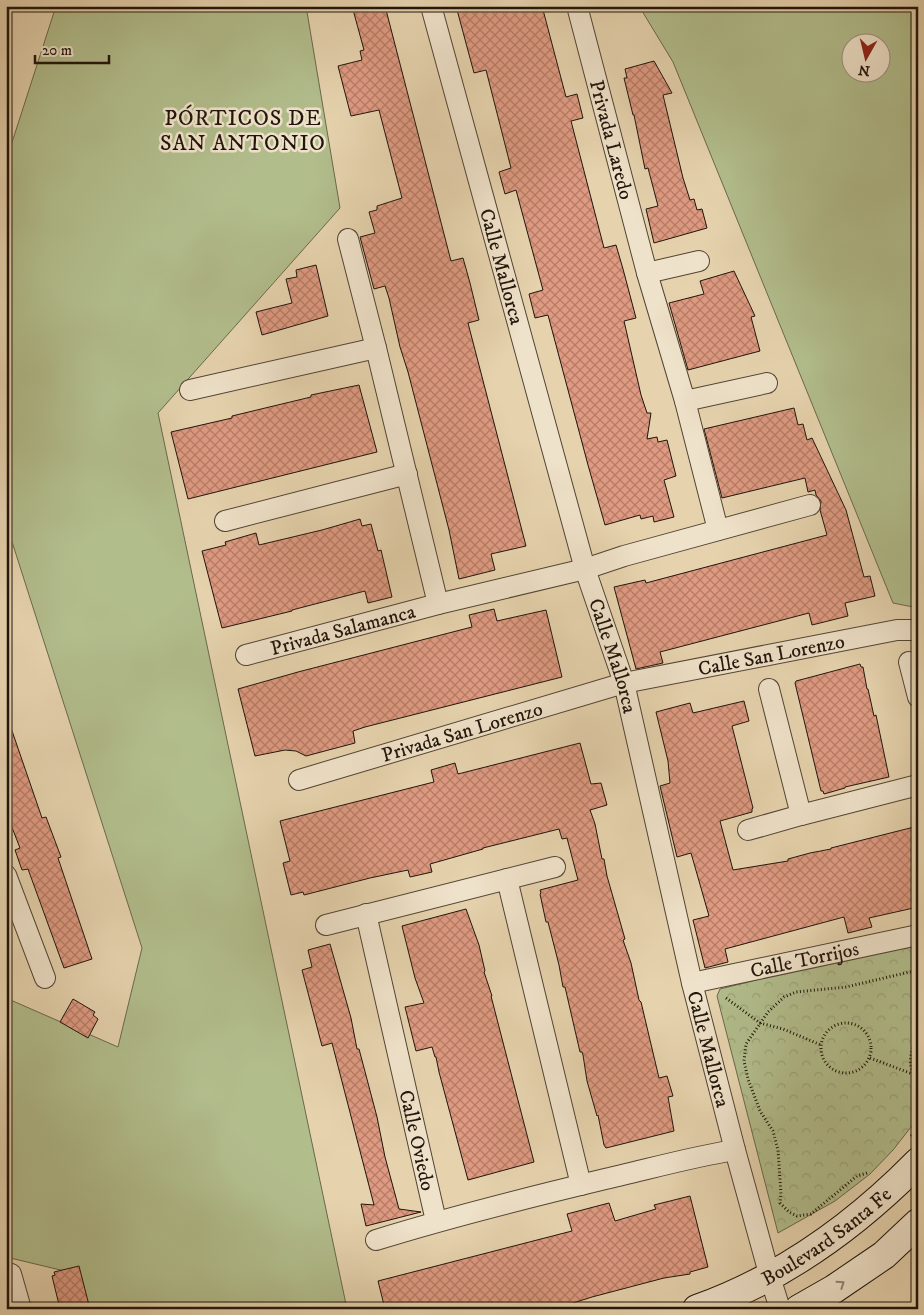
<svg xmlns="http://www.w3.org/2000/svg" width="924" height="1315" viewBox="0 0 924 1315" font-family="'IM FELL DW Pica',serif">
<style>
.grass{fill:#b2bd8c;stroke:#69684c;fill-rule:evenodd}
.forest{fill:url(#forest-crowns);stroke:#69684c}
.building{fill:url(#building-cross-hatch);stroke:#20140b}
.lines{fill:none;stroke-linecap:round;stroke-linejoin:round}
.street-casing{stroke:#524434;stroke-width:22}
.secondary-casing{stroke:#20140b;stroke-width:30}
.path{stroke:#20140b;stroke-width:3;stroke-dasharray:1 2.5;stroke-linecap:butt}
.street{stroke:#efe2ca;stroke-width:20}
.secondary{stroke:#efe2ca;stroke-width:28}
.oneway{stroke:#928574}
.labels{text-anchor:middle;stroke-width:5;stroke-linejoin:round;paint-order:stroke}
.street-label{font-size:20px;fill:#20140b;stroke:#efe2ca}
.quarter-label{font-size:22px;letter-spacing:1px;fill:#20140b;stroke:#efe2ca}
</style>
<defs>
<pattern id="forest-crowns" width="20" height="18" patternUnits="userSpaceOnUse" patternTransform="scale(1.25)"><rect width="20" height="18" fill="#b2bd8c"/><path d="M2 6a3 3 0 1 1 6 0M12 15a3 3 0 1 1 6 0" fill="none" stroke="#99a277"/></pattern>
<pattern id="building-cross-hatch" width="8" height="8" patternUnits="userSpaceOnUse" patternTransform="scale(1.25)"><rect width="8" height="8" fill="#df9a81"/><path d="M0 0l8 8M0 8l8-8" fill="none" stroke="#b47c68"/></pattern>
</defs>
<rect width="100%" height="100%" fill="#e6d3ae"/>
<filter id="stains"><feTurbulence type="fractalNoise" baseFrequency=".004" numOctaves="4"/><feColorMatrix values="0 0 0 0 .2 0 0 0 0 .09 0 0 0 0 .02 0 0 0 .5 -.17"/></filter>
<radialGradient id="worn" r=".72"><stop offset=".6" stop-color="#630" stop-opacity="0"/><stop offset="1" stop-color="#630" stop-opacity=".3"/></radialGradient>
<g class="grass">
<path d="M56,6H306L340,208L158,413L347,1309H83L73,1273L6,1257V998L118,1047L142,948L6,523V161Z"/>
<path d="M639,6H918V608L893,603L673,62ZM852,42H882V72H852Z"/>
</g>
<path class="forest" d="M918,940V1118L893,1150L870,1174L835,1201L778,1233L717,996L720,989Z"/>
<g class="building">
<path d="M352,6H385L451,261L463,258L470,283L479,320L468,323L526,546L491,554L495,570L459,579L449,530L408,372L400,347L389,298L385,286L374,289L360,237L375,233L369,212L377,210V206L402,198L379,110L351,116L338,66L362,60L360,51L364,50Z"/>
<path d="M456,6H542L566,97L577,94L583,118L571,121L604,248L616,245L623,269L636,318L624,321L641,395L647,413H651L647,439L657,437L658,442L667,440L676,476L664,480L674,517L654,522L653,516L641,519L640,515L605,525L588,465L548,315L535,318L529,294L543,290L516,190L505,194L499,172L511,168L486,70L474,73Z"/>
<path d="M654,61L672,93L663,95L683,178L690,200L694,199L697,210L702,209L707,228L654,243L646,209L658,206L648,168L645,169L634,115H633L624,78H627L625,69Z"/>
<path d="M316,265L328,316L262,335L256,312L292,303L286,279L297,277L296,270Z"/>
<path d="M734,271L755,316L751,317L760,351L688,370L669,303L704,294L700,281Z"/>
<path d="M359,385L377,452L188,499L171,432L232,418V416L311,397V395Z"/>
<path d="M794,408L798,425L803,424L807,440L812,438L846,510L864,577L870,576L875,596L845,603L848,616L812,625L809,613L660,652L663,663L636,669L614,587L645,580L646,583L827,535L820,510L821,501L816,495L815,490L808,492L805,478L722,498L704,429Z"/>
<path d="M360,519L362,526L371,524L378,551L381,550L392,597L368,603L365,591L292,610V611L222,628L202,551L226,545L225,542L256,533L259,545L322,530Z"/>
<path d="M494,609L497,621L546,610L562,677L365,727L353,731L355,743L306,756L296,751L285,750L255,756L238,689L298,672L472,627L469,615Z"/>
<path d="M860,664L861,667H863L867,689H868L874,716L876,715L889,777L845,787V788L824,794L823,791H821L795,683L796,681Z"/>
<path d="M744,701L749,721L732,726L753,808L752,809V812L720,821L733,870L788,861V859L810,853L831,849V848L918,826V907L869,918L872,927L848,933L844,917L725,949L728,962L705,968L693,920L709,916L691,853L677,857L660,786L670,783L668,761L656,712L690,703L693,713Z"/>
<path d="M10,725L42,818L46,817L61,857L58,858L92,959L64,968L28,869L22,870L15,850L20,848L6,812V726Z"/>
<path d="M580,743L591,784L601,783L607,805L590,810L595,824L602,859H604L607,876L625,939L623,940L631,963L639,1000L641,1002L659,1078L667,1076L673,1096L668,1097L674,1131L606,1148L604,1145L598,1115L597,1116L587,1081L583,1055L582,1052H580L565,987H563L559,965L548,922H546L540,894L541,893L540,890L578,880L567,838L562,839L559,829L483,848V849L430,864L432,872L410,877L408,870L370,878L304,895L303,892L291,895L283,863L290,861L280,821L434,782L431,770L455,763L458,774Z"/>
<path d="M466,909L479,945L485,971L484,972L492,996H491L534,1162L468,1180L439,1072L436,1057H435L432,1047L416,1051L405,1007L424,1003L415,978L402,926Z"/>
<path d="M330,944L351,1018L357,1049H359L377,1117L385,1157L399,1209L421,1212L366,1226L361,1204L374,1205L332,1043L322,1046L302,970L312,967L308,950Z"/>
<path d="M73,999L95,1012L93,1015L98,1019L88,1038L60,1022Z"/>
<path d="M690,1196L708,1267L690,1272V1274L664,1278L592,1297L554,1309H385L378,1281L572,1231L567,1214L609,1203L615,1221L656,1209L654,1205Z"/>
<path d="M79,1266L90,1309H60L52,1276L55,1275L54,1272Z"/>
</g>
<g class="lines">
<g class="street-casing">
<g id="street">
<path id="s1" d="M431,6L585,569L624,683L692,983L735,1150L770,1277L780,1309"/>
<path id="s2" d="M577,6L647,273L685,401L718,530"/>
<path d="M348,239L376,348L438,604"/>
<path d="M647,273L699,261"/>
<path d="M190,390L376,348"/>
<path d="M685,401L767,383"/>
<path d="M225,521L407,474"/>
<path id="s3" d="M246,655L438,604L585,569L624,556L810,505"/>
<path d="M909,662L918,697"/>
<path d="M769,689L801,815"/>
<path id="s4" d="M299,780L624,683L897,630H918"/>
<path d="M748,830L801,815L918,785"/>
<path d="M6,875L45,978"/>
<path d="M507,879L581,1185"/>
<path id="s5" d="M366,914L436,1221"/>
<path d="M326,925L555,867"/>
<path id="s6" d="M692,983L918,935"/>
<path d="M376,1240C450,1217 526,1198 601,1180C646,1170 690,1157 735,1150"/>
<path d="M11,1274L21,1309"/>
</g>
</g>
<g class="secondary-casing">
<g id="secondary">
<path id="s7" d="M697,1309C781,1279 856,1225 918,1162"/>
<path d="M799,1309L834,1289L884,1255L918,1223"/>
</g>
</g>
<g class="path">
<path d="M726,998L760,1023L783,1029L821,1045"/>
<circle cx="846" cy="1048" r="25"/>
<path d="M918,1035C910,1055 906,1063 918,1083"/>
<path d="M870,1058L918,1076"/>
<path d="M911,1136L918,1129"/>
<path d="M867,1173L857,1176L811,1214L797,1216L789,1212L780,1203L781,1194L778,1150L773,1131L760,1111L748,1079L744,1061L746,1044L768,1012L784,997L796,992L846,987L918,970"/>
</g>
<use href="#street" class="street"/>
<use href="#secondary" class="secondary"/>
</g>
<defs><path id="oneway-chevron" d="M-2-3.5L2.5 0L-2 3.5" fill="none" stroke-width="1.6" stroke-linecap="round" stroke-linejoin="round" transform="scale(1.25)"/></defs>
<use class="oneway" href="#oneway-chevron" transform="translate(841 1284) rotate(-34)"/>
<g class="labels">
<g class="street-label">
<text dy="7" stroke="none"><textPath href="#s2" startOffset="138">Privada Laredo</textPath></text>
<text dy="7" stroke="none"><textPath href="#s1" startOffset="270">Calle Mallorca</textPath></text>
<text dy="7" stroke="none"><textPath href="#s3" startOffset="100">Privada Salamanca</textPath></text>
<text dy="7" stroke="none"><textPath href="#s4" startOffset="489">Calle San Lorenzo</textPath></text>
<text dy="7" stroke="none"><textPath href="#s1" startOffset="675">Calle Mallorca</textPath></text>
<text dy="7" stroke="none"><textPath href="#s4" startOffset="170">Privada San Lorenzo</textPath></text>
<text dy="7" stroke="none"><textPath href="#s6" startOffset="115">Calle Torrijos</textPath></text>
<text dy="7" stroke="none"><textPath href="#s1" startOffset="1080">Calle Mallorca</textPath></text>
<text dy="7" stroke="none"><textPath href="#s5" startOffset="232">Calle Oviedo</textPath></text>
<text dy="7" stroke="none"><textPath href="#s7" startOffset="149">Boulevard Santa Fe</textPath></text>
</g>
<g class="quarter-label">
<text x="243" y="125">PÓRTICOS DE<tspan x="243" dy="25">SAN ANTONIO</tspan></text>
</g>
</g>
<rect width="924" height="1315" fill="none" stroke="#e6d3ae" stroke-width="25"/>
<rect x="8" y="8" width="909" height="1300" fill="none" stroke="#20140b" stroke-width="2.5"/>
<rect x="12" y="12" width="899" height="1290" fill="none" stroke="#20140b"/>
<g transform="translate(866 58) rotate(188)"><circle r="24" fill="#efe2ca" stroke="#9c907e"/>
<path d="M0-4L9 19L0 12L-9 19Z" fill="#8f2418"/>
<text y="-8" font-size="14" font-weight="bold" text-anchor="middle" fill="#20140b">N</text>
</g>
<path d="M35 55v8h74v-8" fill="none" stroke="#20140b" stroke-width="2.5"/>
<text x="42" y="55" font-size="15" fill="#20140b" stroke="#efe2ca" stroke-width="4" paint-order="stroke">20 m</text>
<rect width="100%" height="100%" filter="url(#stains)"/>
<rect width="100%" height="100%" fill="url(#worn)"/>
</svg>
